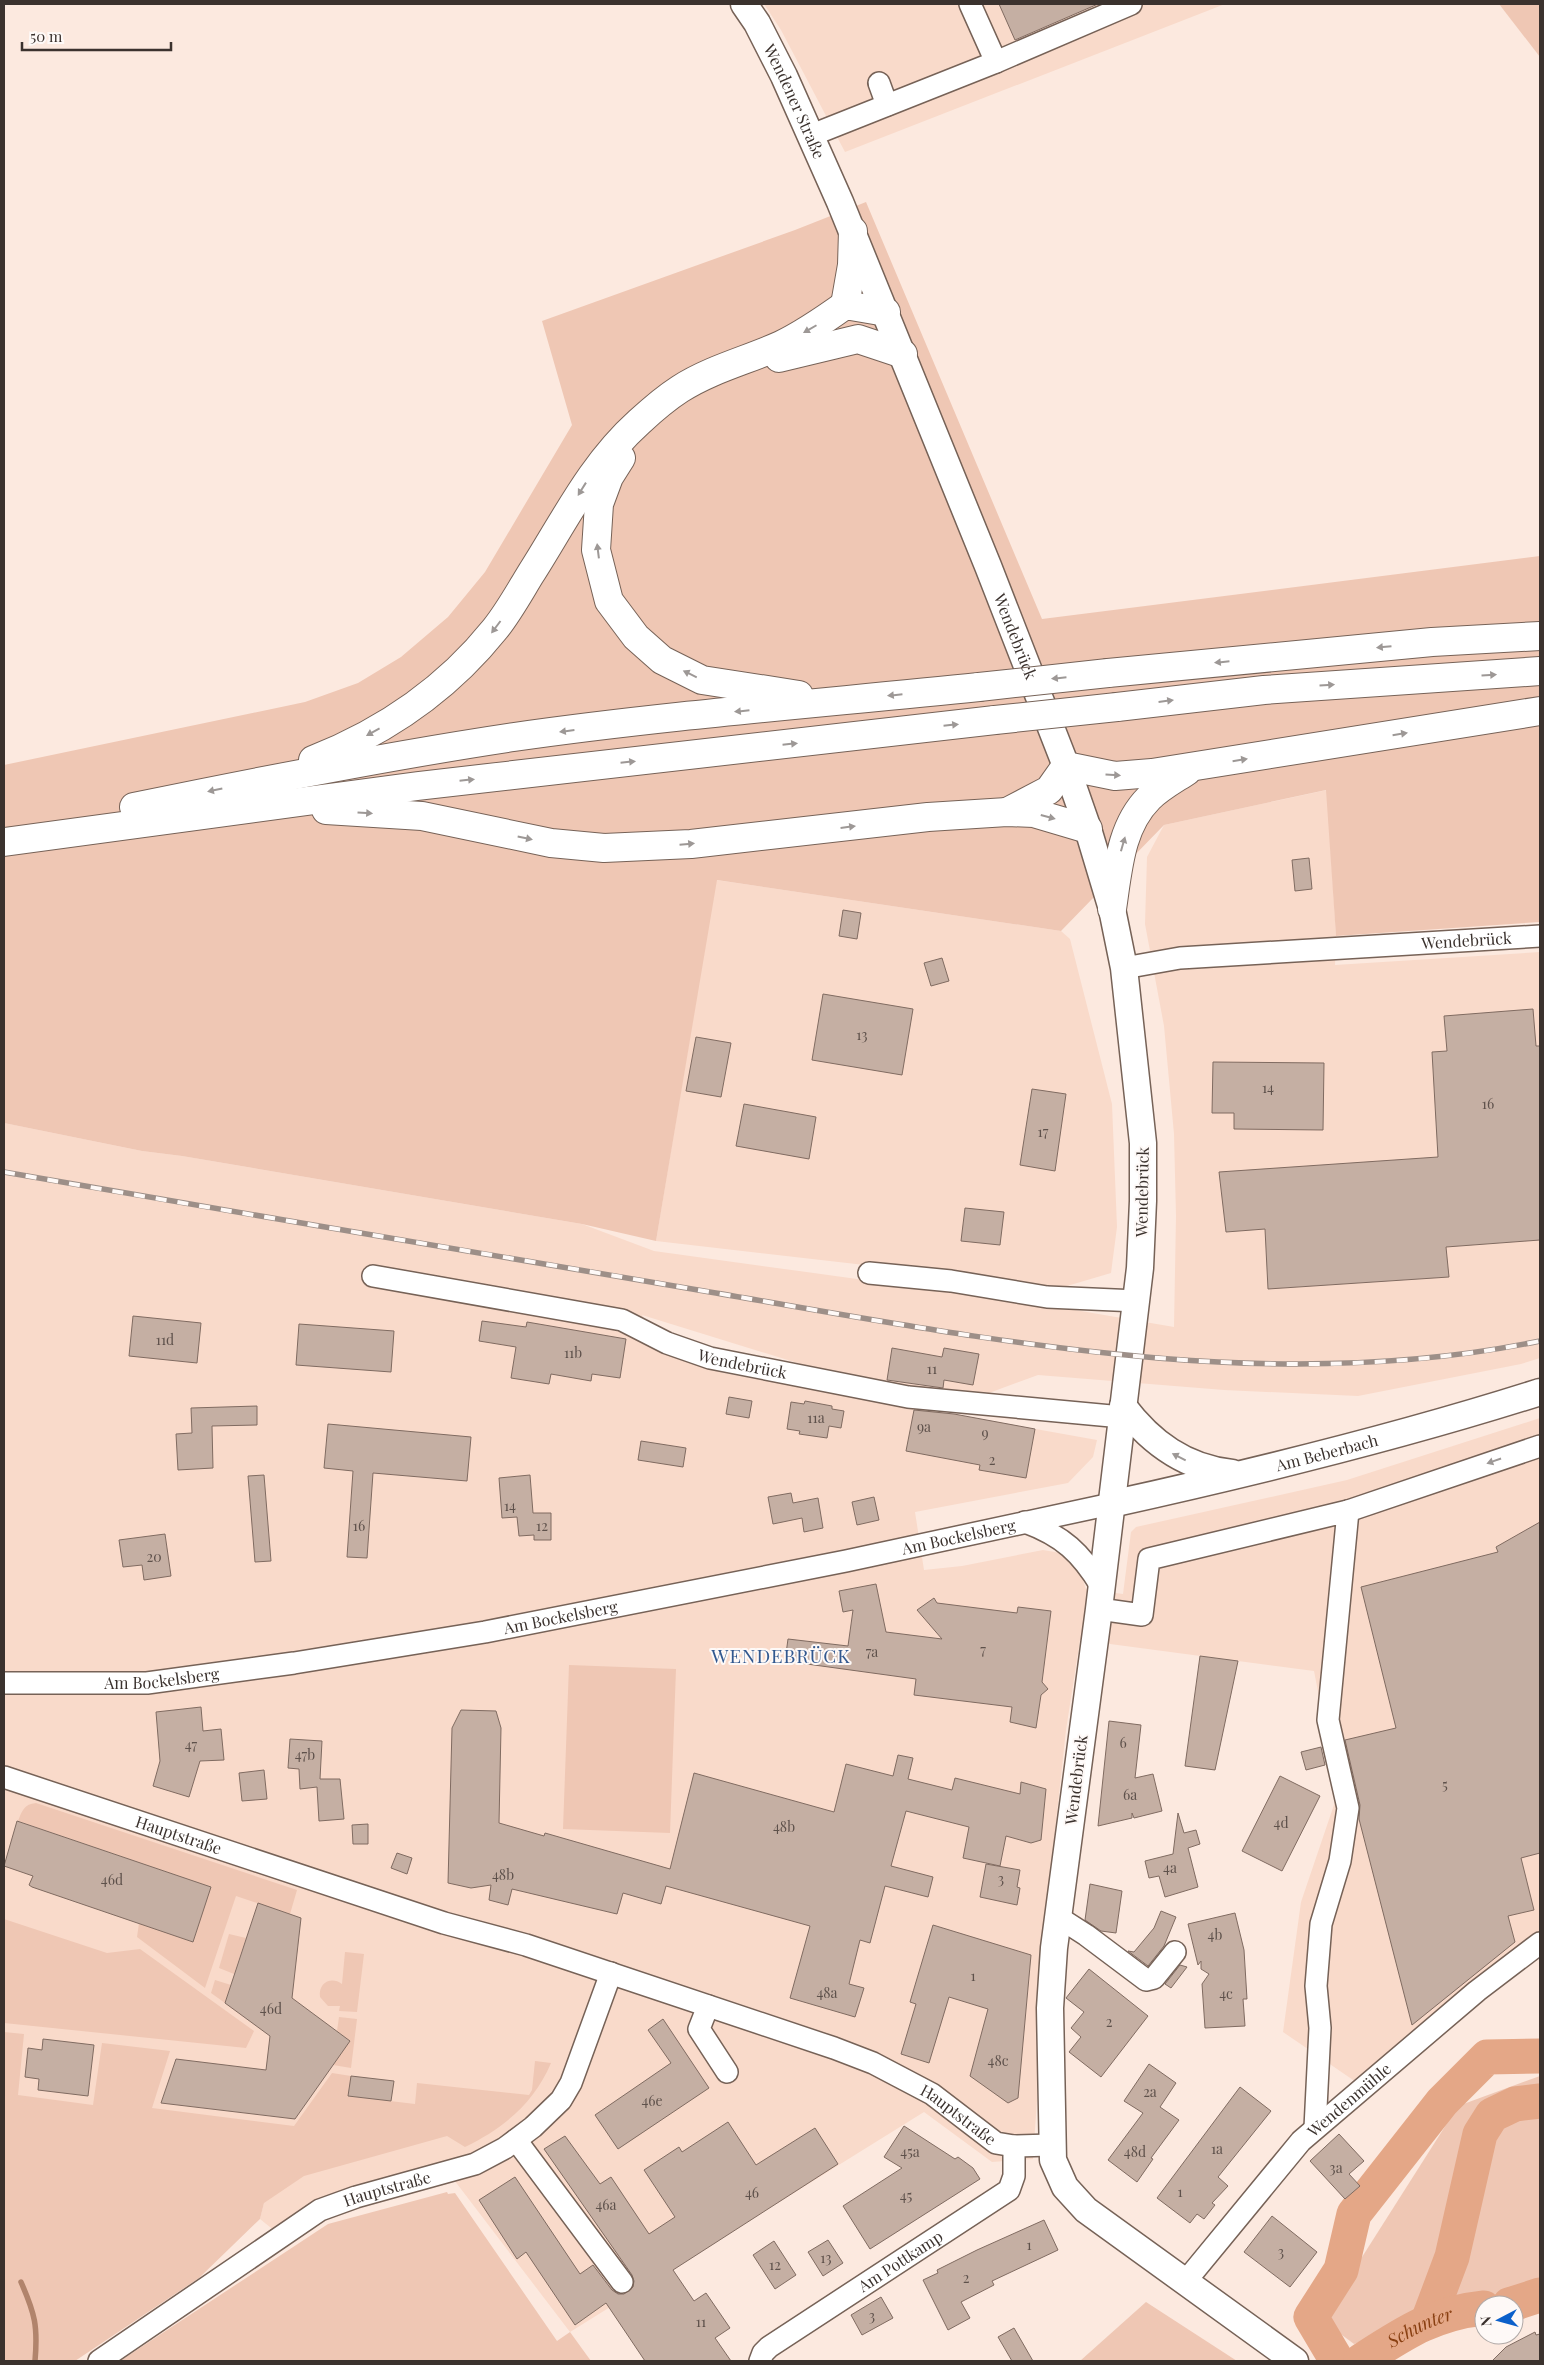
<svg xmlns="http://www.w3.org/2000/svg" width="1544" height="2365" font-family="'Playfair Display',serif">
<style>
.built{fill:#f9daca}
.green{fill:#efc7b4}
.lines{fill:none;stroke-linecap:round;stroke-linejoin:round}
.stream{stroke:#b1846c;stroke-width:5.5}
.river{stroke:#e4a787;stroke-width:35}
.building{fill:#c5afa3;stroke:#806b61}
.minor-casing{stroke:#766257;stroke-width:24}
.major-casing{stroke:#766257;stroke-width:29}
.highway-casing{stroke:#766257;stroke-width:30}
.minor{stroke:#fff;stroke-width:21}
.major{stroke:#fff;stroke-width:26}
.highway{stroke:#fff;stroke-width:28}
.rail-casing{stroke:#9d8f88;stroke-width:5.5}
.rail{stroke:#fef9f7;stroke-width:4;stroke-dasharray:11;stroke-linecap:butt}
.highway-bridge-casing{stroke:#766257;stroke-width:30;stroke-linecap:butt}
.highway-bridge{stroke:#fff;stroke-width:28}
.oneway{fill:#9d9896}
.labels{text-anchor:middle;stroke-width:4;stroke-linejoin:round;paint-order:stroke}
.number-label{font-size:14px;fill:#5e514b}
.street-label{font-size:16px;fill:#3b322e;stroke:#fef9f7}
.water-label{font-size:18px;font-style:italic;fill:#893f11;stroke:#fef9f7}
.quarter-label{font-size:19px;letter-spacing:1px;fill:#32588f;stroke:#fef9f7}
</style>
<rect width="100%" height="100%" fill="#fce9df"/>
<g class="built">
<path d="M764 4H1225L845 152 781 30Z"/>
<path d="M1327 790 1336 936 1335 965 1540 952V1358L1521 1364 1358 1396 1224 1390 1038 1375 989 1393 930 1399 859 1382 642 1315 663 1354 724 1373 1097 1440 1093 1457 1068 1483 915 1512 924 1570 962 1566 1043 1550 1061 1553 1079 1568 1086 1589 1123 1594 1131 1532 1136 1527 1347 1480 1540 1418V1935L1356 2082 1283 2032 1301 1902 1338 1793 1314 1671 1080 1640 1066 1730 1037 1998V2100L1033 2159 992 2162 924 2112 570 2332 448 2172 281 2236 260 2219 273 2166 4 2148V1123L142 1151 182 1156 582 1224 654 1251 1046 1305 1174 1327 1176 1216 1174 1134 1164 1026 1145 924 1147 857 1164 825Z"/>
<path d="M716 880 1061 931 1070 939 1112 1104 1117 1227 1111 1273 1050 1291 917 1271 656 1241Z"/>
</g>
<g class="green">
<path d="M1499 4H1540V57Z"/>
<path d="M866 202 1042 619 1540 556V922L1336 936 1326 790 1164 825 1061 931 717 880 656 1241 582 1224 182 1156 142 1151 4 1123V765L305 702 358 683 401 657 448 617 485 572 572 425 542 321 795 230Z"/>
<path d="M569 1665 676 1669 670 1833 563 1829Z"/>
<path d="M36 1803 297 1890 290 1914 236 1896 205 1988 137 1937 139 1923 193 1942 211 1887 18 1821C22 1811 24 1804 36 1803Z"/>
<path d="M4 1919 107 1953 140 1949 254 2031 246 2048 4 2023Z"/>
<path d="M229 1934 246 1938 234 1974 219 1968Z"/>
<path d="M345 1952 364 1954 357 2012 339 2011 340 2006H328L320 1997C318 1982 332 1976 342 1984Z"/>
<path d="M215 1980 231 1985 225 2003 211 1993Z"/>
<path d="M339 2017 357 2019 351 2068 333 2065 350 2041 337 2031Z"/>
<path d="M4 2032 24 2034 18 2095 93 2105 102 2043 170 2051 152 2108 294 2126 332 2073 351 2076 348 2096 415 2104 417 2083 529 2095 532 2090 535 2061 551 2063C534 2103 504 2128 465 2147L447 2136 304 2176 264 2203 260 2219 199 2278 75 2361H4Z"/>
<path d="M1540 2076V2278L1354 2344 1322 2320 1458 2106Z"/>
<path d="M447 2192 448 2194 455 2193 557 2341 570 2332 591 2361H120L328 2224Z"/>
<path d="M1146 2302 1237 2361H1080Z"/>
</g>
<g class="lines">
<path class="stream" d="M21 2282C35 2314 38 2326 35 2361"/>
<g class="river">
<path d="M1509 2305 1540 2295"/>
<path d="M1428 2321 1452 2257 1480 2134 1492 2115 1515 2104 1540 2101"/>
<path d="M1337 2361 1311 2317 1341 2270 1354 2214 1442 2102 1487 2057 1540 2056"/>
<path id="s1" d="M1361 2361C1403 2334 1433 2313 1484 2308"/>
</g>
</g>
<g class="building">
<path d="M999 4H1098L1015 40Z"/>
<path d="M1309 858 1312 889 1295 891 1292 860Z"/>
<path d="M843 910 861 913 857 939 839 936Z"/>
<path d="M942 958 949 981 931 986 924 963Z"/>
<path d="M823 994 913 1009 902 1075 812 1060Z"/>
<path d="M1533 1009 1536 1046H1540V1240L1446 1247 1449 1277 1268 1289 1265 1229 1226 1232 1219 1172 1438 1157 1432 1052 1447 1051 1444 1016Z"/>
<path d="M696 1037 731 1043 721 1097 686 1091Z"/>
<path d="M1213 1062 1324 1063 1323 1130 1234 1129V1113H1212Z"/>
<path d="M1032 1089 1066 1094 1055 1171 1020 1165Z"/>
<path d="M744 1104 816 1117 809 1159 736 1146Z"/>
<path d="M965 1208 1004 1212 1000 1245 961 1241Z"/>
<path d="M133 1316 201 1323 197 1363 129 1356Z"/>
<path d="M482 1321 526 1327 527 1322 626 1339 620 1378 592 1374 591 1381 551 1374 549 1384 511 1378 516 1347 479 1341Z"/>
<path d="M299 1324 394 1331 391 1372 296 1365Z"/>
<path d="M892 1348 942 1357 944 1348 979 1354 973 1385 944 1380 943 1388 887 1380Z"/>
<path d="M729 1397 752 1401 749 1418 726 1414Z"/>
<path d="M805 1401 832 1406V1409L844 1411 841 1428 829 1426 827 1438 799 1434 800 1431 787 1429 791 1402 804 1404Z"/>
<path d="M257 1406V1425L212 1426 213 1468 178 1470 176 1434 192 1433 191 1408Z"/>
<path d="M914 1410 954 1414 1035 1429 1026 1478 979 1470 980 1465 906 1451Z"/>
<path d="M328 1424 471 1437 467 1481 373 1473 367 1558 347 1557 353 1471 324 1468Z"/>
<path d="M641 1441 686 1448 683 1467 638 1460Z"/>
<path d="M264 1475 271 1561 255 1562 248 1476Z"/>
<path d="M530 1475 533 1513H551V1540H534V1535L519 1536 517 1517 502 1518 499 1478Z"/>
<path d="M791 1493 793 1503 818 1498 823 1528 804 1532 802 1518 773 1524 768 1497Z"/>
<path d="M874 1497 879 1520 857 1525 852 1502Z"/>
<path d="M1540 1522V1853L1521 1858 1534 1910 1508 1916 1515 1942 1412 2025 1359 1819 1360 1805 1345 1740 1396 1728 1361 1587 1498 1552 1496 1547Z"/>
<path d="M165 1534 171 1576 144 1580 142 1565 123 1567 119 1540Z"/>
<path d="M876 1584 886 1632 942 1639 917 1610 934 1598 937 1603 1017 1613 1018 1607 1051 1611 1042 1682 1048 1689 1041 1695 1036 1728 1010 1722 1012 1707 914 1695 916 1679 785 1661 788 1639 848 1646 853 1610 843 1612 839 1591Z"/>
<path d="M1200 1656 1238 1661 1215 1770 1185 1766Z"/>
<path d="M201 1707 203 1731 221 1729 224 1760 200 1761 189 1797 153 1786 160 1761 156 1712Z"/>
<path d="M461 1710 496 1711 501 1728 499 1823 544 1836 545 1833 670 1869 694 1773 834 1812 846 1764 893 1776 898 1755 913 1758 908 1779 952 1790 955 1778 1020 1794 1021 1782 1046 1789 1041 1840 1031 1843 1006 1836 1000 1866 963 1858 969 1827 906 1811 891 1866 933 1877 928 1897 885 1886 870 1943 860 1940 849 1984 864 1988 855 2017 790 1998 810 1926 666 1886 661 1904 623 1893 617 1914 512 1889 508 1905 489 1900 491 1885 471 1888 448 1883 452 1728Z"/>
<path d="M1109 1721 1141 1725 1135 1778 1153 1774 1162 1811 1134 1818 1132 1813V1818L1098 1826Z"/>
<path d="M290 1739 322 1741 320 1779H340L344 1819 319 1821 317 1787 300 1789 299 1769 288 1768Z"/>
<path d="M1321 1747 1325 1765 1306 1770 1301 1752Z"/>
<path d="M264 1770 267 1799 242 1801 239 1773Z"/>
<path d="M1280 1776 1320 1796 1282 1871 1242 1851Z"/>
<path d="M1178 1813 1184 1833 1196 1830 1200 1844 1188 1848 1198 1887 1165 1897 1159 1876 1149 1878 1145 1861 1173 1854Z"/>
<path d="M17 1821 211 1887 193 1942 32 1887 29 1885 33 1876 4 1866Z"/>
<path d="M368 1824V1844H353L352 1825Z"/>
<path d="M397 1853 412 1858 407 1874 391 1868Z"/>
<path d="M986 1864 1020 1870 1017 1887 1020 1888 1017 1905 980 1897Z"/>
<path d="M1090 1884 1122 1891 1116 1933 1101 1931 1085 1920Z"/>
<path d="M258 1903 301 1918 292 1998 350 2041 295 2119 161 2103 176 2059 266 2070 270 2036 225 2003Z"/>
<path d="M1161 1911 1176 1917 1164 1946 1148 1966 1128 1951 1134 1952 1154 1928Z"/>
<path d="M1235 1913 1244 1950 1247 1999H1243L1245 2026 1205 2028 1202 1984 1209 1974 1201 1969V1961L1198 1965 1188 1924Z"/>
<path d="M933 1925 1031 1955 1018 2098 1008 2103 970 2076 988 2009 949 1997 929 2063 901 2054 916 2004 910 2002Z"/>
<path d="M1180 1965 1187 1967 1171 1988 1165 1984Z"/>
<path d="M1089 1969 1148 2016 1101 2077 1069 2052 1081 2037 1071 2028 1084 2012 1066 1998Z"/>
<path d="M663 2019 709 2088 618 2149 595 2115 671 2063 648 2030Z"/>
<path d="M43 2039 94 2045 88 2096 38 2090 39 2079 25 2077 28 2048 42 2050Z"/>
<path d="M1149 2064 1176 2083 1160 2107 1179 2120 1151 2158 1153 2159 1137 2182 1108 2160 1143 2113 1124 2101Z"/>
<path d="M351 2076 394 2081 391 2101 348 2096Z"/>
<path d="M1240 2087 1271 2111 1218 2177 1228 2186 1212 2203 1215 2205 1204 2219 1197 2214 1190 2223 1157 2198Z"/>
<path d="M728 2122 756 2165 815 2128 838 2164 673 2270 694 2301 706 2293 730 2328 715 2338 731 2361H645L606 2303 575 2325 526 2252 517 2259 479 2200 515 2177 580 2274 593 2265 612 2290 618 2294H624L633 2287 634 2281 632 2275 544 2149 565 2136 600 2184 611 2177 649 2234 675 2217 644 2170 679 2147 682 2152Z"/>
<path d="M904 2126 955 2159 958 2157 973 2168 980 2179 870 2249 843 2206 902 2168 884 2157Z"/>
<path d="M1339 2134 1364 2161 1349 2174 1360 2186 1345 2199 1310 2161Z"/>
<path d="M1272 2216 1317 2252 1290 2287 1244 2252Z"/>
<path d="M1044 2220 1058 2250 992 2281 994 2285 961 2302 970 2318 948 2330 923 2280 938 2273 937 2270 977 2250Z"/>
<path d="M828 2240 843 2263 823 2276 808 2252Z"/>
<path d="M774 2241 796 2275 775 2289 753 2255Z"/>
<path d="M881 2297 893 2318 862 2335 851 2315Z"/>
<path d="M1014 2328 1033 2361H1012L998 2337Z"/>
<path d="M1535 2332 1536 2335 1540 2334V2361H1492L1506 2347Z"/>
</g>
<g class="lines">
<g class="minor-casing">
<g id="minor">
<path d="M970 4 996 62"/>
<path d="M879 83 887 105"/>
<path d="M812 135 996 62 1131 4"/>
<path id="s2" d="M1124 968 1180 958 1540 936"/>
<path d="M869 1273 951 1281 1047 1297 1137 1301"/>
<path id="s3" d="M373 1276 622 1320 667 1343 710 1358 908 1397 1122 1417"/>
<path d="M1348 1511 1540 1446"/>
<path d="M1025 1522C1063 1536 1081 1553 1101 1586"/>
<path d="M1099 1609 1142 1615 1149 1559 1348 1511 1328 1720 1348 1808 1340 1861 1321 1924 1316 1986 1320 2028 1315 2128"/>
<path id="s4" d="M4 1683H147L294 1663 485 1632 846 1561 1111 1504"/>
<path id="s5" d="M4 1777 444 1923 526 1945 834 2048 873 2063 932 2094 996 2143 1014 2146 1051 2145"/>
<path d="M1058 1917 1086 1935 1146 1980 1154 1978 1175 1952"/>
<path d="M708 2006 699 2029 727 2072"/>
<path d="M516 2140 622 2282"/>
<path id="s6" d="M1185 2282 1301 2141 1477 1991 1540 1943"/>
<path id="s7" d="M99 2361 320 2210 356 2197 475 2164 505 2148 533 2127 561 2100 571 2083 611 1973"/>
<path id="s8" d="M760 2361 763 2353 769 2347 1009 2190 1014 2176V2146"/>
</g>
</g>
<g class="major-casing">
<g id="major">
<path id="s9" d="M744 4 757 23 784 76 840 202 988 566 1066 766 1088 829 1112 909 1124 968 1143 1143V1201L1140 1268 1099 1609 1054 1948 1050 2008 1053 2160 1065 2187 1086 2210 1295 2361"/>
<path d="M1123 1406C1151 1443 1185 1468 1232 1473"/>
<path id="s10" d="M1111 1504C1256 1472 1399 1437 1540 1392"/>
</g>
</g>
<g class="highway-casing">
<g id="highway">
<path d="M845 305 852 265 853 231"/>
<path d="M779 358 858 339 903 354"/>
<path d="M621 458 609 477 599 504 596 550 609 601 636 637 662 660 702 680 799 695"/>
<path d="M1108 673 1432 642 1540 636"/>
<path d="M1117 707 1264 690 1540 671"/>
<path d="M313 760C384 732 447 689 495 629 508 613 519 593 530 575 564 522 591 465 639 422 652 410 666 398 680 389 711 369 748 360 781 345 804 334 824 320 845 305L886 312"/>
<path d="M134 807C260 781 387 756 514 737 668 715 824 703 979 687"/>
<path d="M326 810 422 816 551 843 604 848 691 844 928 817 1007 812 1034 813 1088 829"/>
<path d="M1007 812 1049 790 1066 766 1115 776 1152 773 1540 711"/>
<path d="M4 842 418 786 995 720"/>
<path d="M1112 909C1118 870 1120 827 1149 798 1160 787 1175 779 1187 771"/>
</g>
</g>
<use href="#minor" class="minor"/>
<use href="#major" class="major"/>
<use href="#highway" class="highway"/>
<g class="rail-casing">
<path id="rail" d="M4 1172C237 1213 471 1251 704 1291 978 1337 1263 1398 1540 1341"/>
</g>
<use href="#rail" class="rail"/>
<g class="highway-bridge-casing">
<g id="highway-bridge">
<path d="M979 687 1108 673"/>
<path d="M995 720 1117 707"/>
</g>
</g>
<use href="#highway-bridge" class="highway-bridge"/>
</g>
<defs><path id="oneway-solid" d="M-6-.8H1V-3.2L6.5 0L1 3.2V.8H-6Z" transform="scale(1.25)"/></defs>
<g class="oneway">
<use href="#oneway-solid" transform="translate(810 329) rotate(150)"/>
<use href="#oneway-solid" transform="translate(582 489) rotate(122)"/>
<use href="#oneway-solid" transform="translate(598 551) rotate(-97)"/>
<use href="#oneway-solid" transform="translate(496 627) rotate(127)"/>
<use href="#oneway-solid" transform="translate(1384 647) rotate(175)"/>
<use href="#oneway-solid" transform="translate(1222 662) rotate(174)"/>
<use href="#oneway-solid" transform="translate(690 674) rotate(-154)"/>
<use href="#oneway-solid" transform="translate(1489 675) rotate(-4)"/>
<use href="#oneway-solid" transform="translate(1059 678) rotate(174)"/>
<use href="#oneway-solid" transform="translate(1327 685) rotate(-4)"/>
<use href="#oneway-solid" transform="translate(895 695) rotate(174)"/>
<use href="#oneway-solid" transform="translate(1166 701) rotate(-7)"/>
<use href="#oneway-solid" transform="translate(742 711) rotate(174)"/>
<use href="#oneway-solid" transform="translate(951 725) rotate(-6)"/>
<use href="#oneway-solid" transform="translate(567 731) rotate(173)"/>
<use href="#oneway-solid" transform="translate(373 732) rotate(151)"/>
<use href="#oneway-solid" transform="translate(1400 734) rotate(-9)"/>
<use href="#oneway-solid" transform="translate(790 744) rotate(-6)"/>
<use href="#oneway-solid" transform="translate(1240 760) rotate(-9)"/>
<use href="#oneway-solid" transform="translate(628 762) rotate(-6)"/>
<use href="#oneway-solid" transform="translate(1113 775) rotate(3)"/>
<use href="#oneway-solid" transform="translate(467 780) rotate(-6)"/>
<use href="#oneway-solid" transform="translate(215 790) rotate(168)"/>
<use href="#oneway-solid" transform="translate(365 813) rotate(4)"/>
<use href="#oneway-solid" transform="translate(1048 817) rotate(15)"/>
<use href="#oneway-solid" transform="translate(848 827) rotate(-7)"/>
<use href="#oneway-solid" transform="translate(525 838) rotate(12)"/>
<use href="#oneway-solid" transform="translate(687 844) rotate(-5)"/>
<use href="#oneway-solid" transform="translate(1123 844) rotate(-74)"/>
<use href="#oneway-solid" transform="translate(1179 1457) rotate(-153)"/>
<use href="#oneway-solid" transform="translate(1494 1461) rotate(161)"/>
</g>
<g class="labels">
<g class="number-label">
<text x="862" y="1040">13</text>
<text x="1268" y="1093">14</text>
<text x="1488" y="1109">16</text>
<text x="1043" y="1137">17</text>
<text x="165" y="1345">11d</text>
<text x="573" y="1358">11b</text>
<text x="932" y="1374">11</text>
<text x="816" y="1423">11a</text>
<text x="924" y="1432">9a</text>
<text x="985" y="1438">9</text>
<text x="992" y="1465">2</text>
<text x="510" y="1511">14</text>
<text x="359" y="1531">16</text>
<text x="542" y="1531">12</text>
<text x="154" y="1562">20</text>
<text x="983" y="1655">7</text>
<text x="872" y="1657">7a</text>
<text x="1123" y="1748">6</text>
<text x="191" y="1750">47</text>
<text x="305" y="1760">47b</text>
<text x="1445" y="1790">5</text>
<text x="1130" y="1800">6a</text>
<text x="1281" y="1828">4d</text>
<text x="784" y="1832">48b</text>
<text x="1170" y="1873">4a</text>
<text x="503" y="1880">48b</text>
<text x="1001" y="1884">3</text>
<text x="112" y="1885">46d</text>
<text x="1215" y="1940">4b</text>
<text x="973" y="1981">1</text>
<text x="827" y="1998">48a</text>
<text x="1226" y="1999">4c</text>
<text x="271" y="2014">46d</text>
<text x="1109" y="2027">2</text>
<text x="998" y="2066">48c</text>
<text x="1150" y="2097">2a</text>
<text x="652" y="2106">46e</text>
<text x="1217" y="2154">1a</text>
<text x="910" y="2157">45a</text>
<text x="1135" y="2157">48d</text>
<text x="1336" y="2173">3a</text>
<text x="1180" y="2197">1</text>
<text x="752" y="2198">46</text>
<text x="906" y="2201">45</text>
<text x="606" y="2210">46a</text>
<text x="1029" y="2250">1</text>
<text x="1281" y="2257">3</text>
<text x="826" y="2263">13</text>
<text x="775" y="2270">12</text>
<text x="966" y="2283">2</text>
<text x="872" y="2321">3</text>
<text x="701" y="2327">11</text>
</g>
<g class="street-label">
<text dy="6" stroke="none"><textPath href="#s9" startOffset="110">Wendener Straße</textPath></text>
<text dy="6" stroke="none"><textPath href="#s9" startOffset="689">Wendebrück</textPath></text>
<text dy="6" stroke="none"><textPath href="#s2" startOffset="344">Wendebrück</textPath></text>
<text transform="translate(1142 1192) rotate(-89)" y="6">Wendebrück</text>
<text dy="6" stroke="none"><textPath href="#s3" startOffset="382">Wendebrück</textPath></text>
<text dy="6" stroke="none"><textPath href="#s10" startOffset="222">Am Beberbach</textPath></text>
<text dy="6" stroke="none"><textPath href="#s4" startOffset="968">Am Bockelsberg</textPath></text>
<text dy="6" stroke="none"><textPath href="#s4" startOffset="562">Am Bockelsberg</textPath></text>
<text dy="6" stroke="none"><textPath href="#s4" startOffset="158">Am Bockelsberg</textPath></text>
<text transform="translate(1076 1780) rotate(-83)" y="6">Wendebrück</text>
<text dy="6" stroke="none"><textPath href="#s5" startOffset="184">Hauptstraße</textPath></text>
<text dy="6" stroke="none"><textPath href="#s6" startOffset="246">Wendenmühle</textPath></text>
<text dy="6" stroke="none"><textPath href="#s5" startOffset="1015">Hauptstraße</textPath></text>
<text dy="6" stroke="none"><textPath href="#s7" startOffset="338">Hauptstraße</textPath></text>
<text dy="6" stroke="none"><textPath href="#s8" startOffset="174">Am Pottkamp</textPath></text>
</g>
<g class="water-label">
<text dy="6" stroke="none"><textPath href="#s1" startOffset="68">Schunter</textPath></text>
</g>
<g class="quarter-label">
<text x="781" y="1663">WENDEBRÜCK</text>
</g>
</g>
<rect width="1544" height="2365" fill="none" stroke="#3b322e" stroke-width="10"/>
<g transform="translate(1499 2320) rotate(264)"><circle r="24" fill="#fef9f7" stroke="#b0a9a7"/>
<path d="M0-4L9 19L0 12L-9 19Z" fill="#0c60ca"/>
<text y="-8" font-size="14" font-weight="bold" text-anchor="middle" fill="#3b322e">N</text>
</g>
<path d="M22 42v8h149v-8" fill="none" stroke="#3b322e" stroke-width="2.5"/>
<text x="30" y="42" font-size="15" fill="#3b322e" stroke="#fef9f7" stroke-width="4" paint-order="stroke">50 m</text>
</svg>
